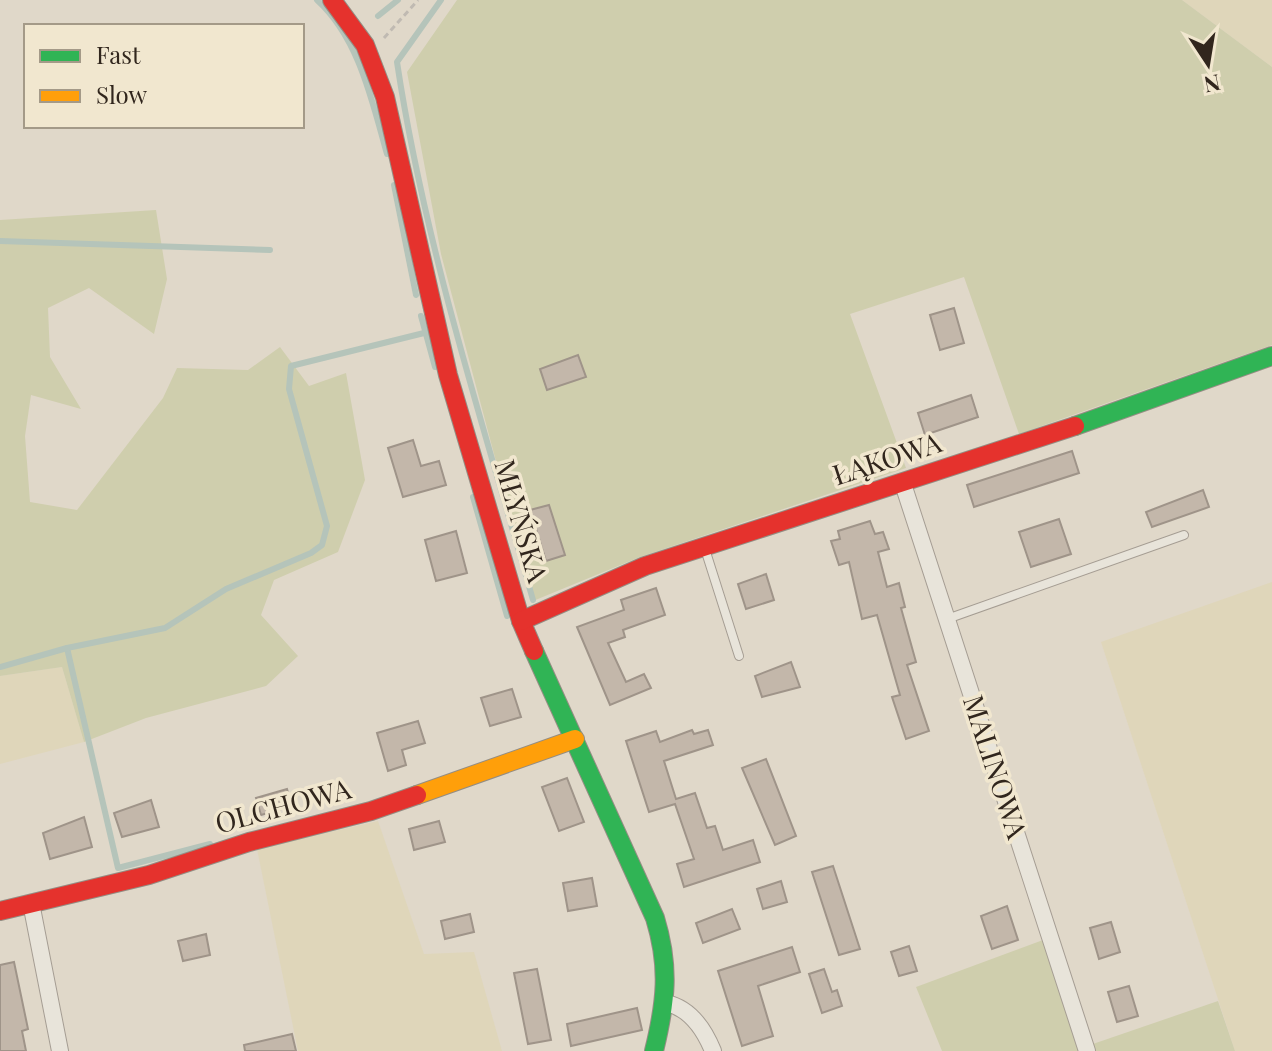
<svg xmlns="http://www.w3.org/2000/svg" width="1272" height="1051" font-family="'Playfair Display',serif">
<style>
.farmland{fill:#dfd6ba}
.green{fill:#cfcead}
.lines{fill:none;stroke-linecap:round;stroke-linejoin:round}
.stream{stroke:#b5c4ba;stroke-width:6}
.building{fill:#c3b7aa;stroke:#9f9489;stroke-width:2}
.lane-casing{stroke:#a59d93;stroke-width:10}
.street-casing{stroke:#a59d93;stroke-width:18}
.fast-casing{stroke:#948d83;stroke-width:20}
.slow-casing{stroke:#948d83;stroke-width:20}
.jam-casing{stroke:#948d83;stroke-width:20}
.path{stroke:#c0bab2;stroke-width:3;stroke-dasharray:6 4;stroke-linecap:butt}
.lane{stroke:#e8e4da;stroke-width:8}
.street{stroke:#e8e4da;stroke-width:16}
.fast{stroke:#30b455;stroke-width:18}
.slow{stroke:#ff9f0a;stroke-width:18}
.jam{stroke:#e5322d;stroke-width:18}
.labels{text-anchor:middle;stroke-width:7;stroke-linejoin:round;paint-order:stroke}
.street-label{font-size:28px;fill:#31261d;stroke:#f1e7cf}
</style>
<rect width="100%" height="100%" fill="#e0d8c9"/>
<g class="farmland">
<path d="M1182 0H1272V67Z"/>
<path d="M1272 582V1051H1235L1101 642Z"/>
<path d="M62 667 84 742 0 764V676Z"/>
<path d="M378 821 424 954 474 952 502 1051H298L257 849Z"/>
</g>
<g class="green">
<path d="M457 0H1182L1272 67V345L1019 434 964 277 850 314 906 468 640 557 533 601 441 254 407 72Z"/>
<path d="M156 210 167 279 154 334 89 288 48 308 50 357 81 409 31 395 25 436 30 502 77 510 163 398 177 368 248 370 280 347 309 386 346 373 365 480 338 552 274 580 261 615 298 656 266 686 146 718 84 742 62 667 0 676V220Z"/>
<path d="M1043 940 1081 1051H942L916 987Z"/>
<path d="M1218 1001 1235 1051H1092L1090 1045Z"/>
</g>
<g class="lines">
<g class="stream">
<path d="M317 0C359 38 372 101 387 154"/>
<path d="M441 0 397 62C424 242 483 425 533 600"/>
<path d="M378 16 398 0"/>
<path d="M394 185 416 295"/>
<path d="M0 241 270 250"/>
<path d="M421 316 435 367"/>
<path d="M473 497 507 616"/>
<path d="M67 648 118 868 210 844"/>
<path d="M0 667 67 648 165 628 226 589 311 553 322 545 327 526 289 389 291 366 424 333"/>
</g>
</g>
<g class="building">
<path d="M954 308 964 343 940 350 930 315Z"/>
<path d="M578 355 586 377 547 390 540 369Z"/>
<path d="M971 395 978 417 925 435 918 413Z"/>
<path d="M413 440 421 466 439 461 446 485 403 497 388 448Z"/>
<path d="M1072 451 1079 473 974 507 967 485Z"/>
<path d="M1203 490 1209 507 1152 527 1146 512Z"/>
<path d="M549 505 565 555 546 561 530 510Z"/>
<path d="M1059 519 1071 554 1031 567 1019 532Z"/>
<path d="M870 521 875 534 883 532 889 549 878 552 887 587 899 583 905 607 901 608 916 662 907 665 929 731 906 739 892 697 900 695 877 615 862 619 849 562 839 565 831 541 840 539 838 531Z"/>
<path d="M456 531 467 573 436 581 425 540Z"/>
<path d="M766 574 774 600 746 609 738 584Z"/>
<path d="M656 588 665 615 623 630 625 637 608 643 626 682 644 674 651 688 610 705 577 627 624 610 621 600Z"/>
<path d="M791 662 800 687 762 697 755 676Z"/>
<path d="M512 689 521 717 490 726 481 698Z"/>
<path d="M418 721 425 743 402 750 406 765 388 771 377 733Z"/>
<path d="M692 730 694 734 708 730 713 745 664 761 676 799 695 793 707 828 715 826 723 850 753 840 760 862 684 887 677 864 694 859 675 804 649 812 626 741 656 731 660 742Z"/>
<path d="M766 759 796 836 775 845 742 768Z"/>
<path d="M567 778 584 822 559 831 542 787Z"/>
<path d="M287 789 292 806 261 815 256 798Z"/>
<path d="M151 800 159 827 122 837 114 813Z"/>
<path d="M84 817 92 847 50 859 43 833Z"/>
<path d="M439 821 445 842 414 850 409 829Z"/>
<path d="M833 866 860 949 839 955 812 872Z"/>
<path d="M592 878 597 906 568 911 563 883Z"/>
<path d="M781 881 787 902 763 909 757 889Z"/>
<path d="M1007 906 1018 940 992 949 981 916Z"/>
<path d="M732 909 740 929 703 943 696 923Z"/>
<path d="M470 914 474 932 445 939 441 921Z"/>
<path d="M1111 922 1120 952 1099 959 1090 928Z"/>
<path d="M206 934 210 955 183 961 178 941Z"/>
<path d="M909 946 917 971 899 976 891 952Z"/>
<path d="M792 947 800 972 758 986 773 1036 742 1046 718 971Z"/>
<path d="M14 962 28 1029 22 1031 26 1051H0V965Z"/>
<path d="M537 969 551 1040 528 1044 514 973Z"/>
<path d="M824 969 832 992 837 990 842 1006 822 1013 809 974Z"/>
<path d="M1129 986 1138 1016 1117 1022 1108 992Z"/>
<path d="M637 1008 642 1030 571 1046 567 1024Z"/>
<path d="M292 1034 296 1051H245L244 1045Z"/>
</g>
<g class="lines">
<g class="lane-casing">
<g id="lane">
<path d="M705 549 739 656"/>
<path d="M947 619 1184 535"/>
</g>
</g>
<g class="street-casing">
<g id="street">
<path d="M903 484 1087 1051"/>
<path d="M31 903 60 1051"/>
<path d="M666 1003C690 1008 704 1029 713 1051"/>
</g>
</g>
<g class="fast-casing">
<g id="fast">
<path d="M1075 426 1272 356"/>
<path d="M534 651 655 918C670 967 666 1002 654 1051"/>
</g>
</g>
<g class="slow-casing">
<path id="slow" d="M417 795 575 739"/>
</g>
<g class="jam-casing">
<g id="jam">
<path d="M332 0 365 45 385 97 448 375 521 621 534 651"/>
<path d="M521 621 645 566 1075 426"/>
<path d="M0 911 149 875 249 842 371 811 417 795"/>
</g>
</g>
<path class="path" d="M384 38 418 0"/>
<use href="#lane" class="lane"/>
<use href="#street" class="street"/>
<use href="#fast" class="fast"/>
<use href="#slow" class="slow"/>
<use href="#jam" class="jam"/>
</g>
<g class="labels">
<g class="street-label">
<text transform="translate(887 459) rotate(-18)" y="10">ŁĄKOWA</text>
<text transform="translate(521 521) rotate(74)" y="10">MŁYŃSKA</text>
<text transform="translate(995 767) rotate(72)" y="10">MALINOWA</text>
<text transform="translate(283 806) rotate(-15)" y="10">OLCHOWA</text>
</g>
</g>
<rect x="24" y="24" width="280" height="104" fill="#f1e7cf" stroke="#a49a88" stroke-width="2"/>
<rect x="40" y="50" width="40" height="12" fill="#30b455" stroke="#a49a88" stroke-width="2"/>
<text x="96" y="64" font-size="24" fill="#31261d">Fast</text>
<rect x="40" y="90" width="40" height="12" fill="#ff9f0a" stroke="#a49a88" stroke-width="2"/>
<text x="96" y="104" font-size="24" fill="#31261d">Slow</text>
<g transform="translate(1208 64) rotate(168)" stroke="#f1e7cf" stroke-width="6" paint-order="stroke">
<path d="M0-6L14 30L0 20L-14 30Z" fill="#31261d"/>
<text y="-12" font-size="22" font-weight="bold" text-anchor="middle" fill="#31261d">N</text>
</g>
</svg>
